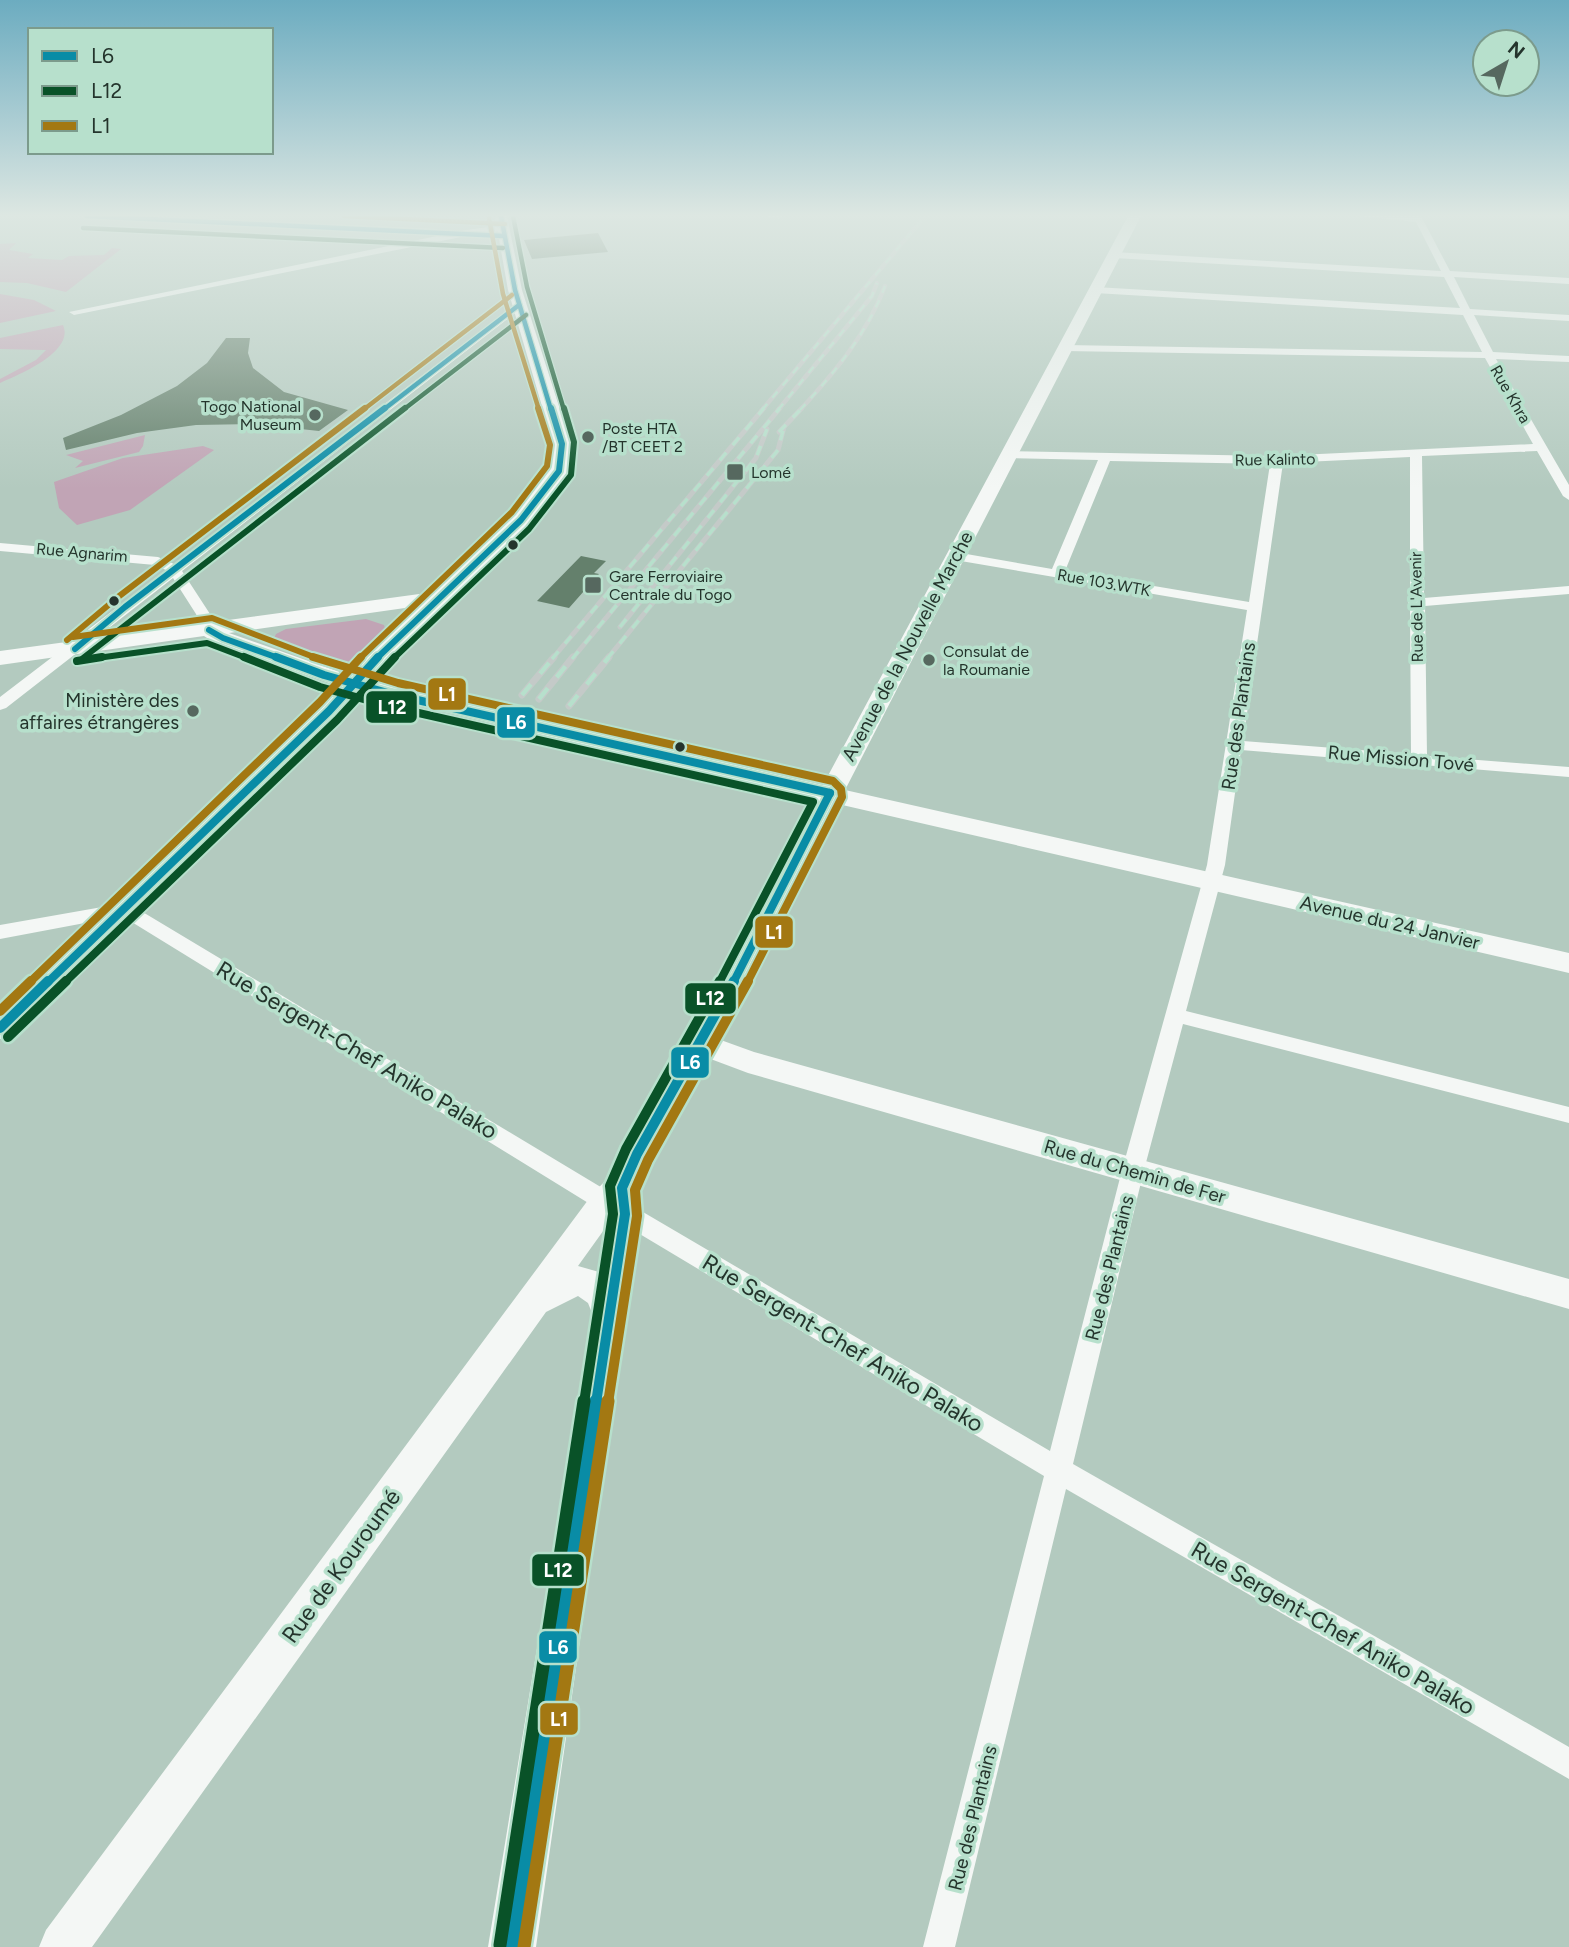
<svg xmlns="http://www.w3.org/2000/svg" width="1569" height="1947" font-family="Figtree,sans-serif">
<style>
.green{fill:#c1a4b5}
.building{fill:#64806c}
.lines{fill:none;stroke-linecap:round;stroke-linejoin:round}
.street{fill:#f4f7f5;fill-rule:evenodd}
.secondary{fill:#f4f7f5;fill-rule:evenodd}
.rail-far2-casing{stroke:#c4cac8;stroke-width:4.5}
.rail-far1-casing{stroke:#c4cac8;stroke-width:5}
.rail-casing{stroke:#c4cac8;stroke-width:7}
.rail-far2{stroke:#b7e0cc;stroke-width:2.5;stroke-dasharray:8;stroke-linecap:butt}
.rail-far1{stroke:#b7e0cc;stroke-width:3.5;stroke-dasharray:10;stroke-linecap:butt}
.rail{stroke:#b7e0cc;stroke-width:4.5;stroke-dasharray:14;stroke-linecap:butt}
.bus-1-far4-casing{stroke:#b7e0cc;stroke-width:7}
.bus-1-far3-casing{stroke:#b7e0cc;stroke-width:10}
.bus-1-far2-casing{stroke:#b7e0cc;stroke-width:12}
.bus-1-far1-casing{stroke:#b7e0cc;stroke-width:15}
.bus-1-casing{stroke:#b7e0cc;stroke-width:18}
.bus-2-far4-casing{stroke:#b7e0cc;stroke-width:7}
.bus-2-far3-casing{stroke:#b7e0cc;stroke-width:10}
.bus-2-far2-casing{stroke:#b7e0cc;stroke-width:12}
.bus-2-far1-casing{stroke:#b7e0cc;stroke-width:15}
.bus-2-casing{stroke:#b7e0cc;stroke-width:18}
.bus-3-far4-casing{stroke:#b7e0cc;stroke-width:7}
.bus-3-far3-casing{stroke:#b7e0cc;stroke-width:10}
.bus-3-far2-casing{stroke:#b7e0cc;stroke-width:12}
.bus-3-far1-casing{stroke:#b7e0cc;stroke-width:15}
.bus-3-casing{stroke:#b7e0cc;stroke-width:18}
.bus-1-far4{stroke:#098ca6;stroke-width:4.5}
.bus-1-far3{stroke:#098ca6;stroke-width:6}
.bus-1-far2{stroke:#098ca6;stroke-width:8}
.bus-1-far1{stroke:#098ca6;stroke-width:10}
.bus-1{stroke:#098ca6;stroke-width:13}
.bus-2-far4{stroke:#095228;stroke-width:4.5}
.bus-2-far3{stroke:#095228;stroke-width:6}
.bus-2-far2{stroke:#095228;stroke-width:8}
.bus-2-far1{stroke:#095228;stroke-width:10}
.bus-2{stroke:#095228;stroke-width:13}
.bus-3-far4{stroke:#a37812;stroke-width:4.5}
.bus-3-far3{stroke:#a37812;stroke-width:6}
.bus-3-far2{stroke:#a37812;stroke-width:8}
.bus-3-far1{stroke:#a37812;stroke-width:10}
.bus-3{stroke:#a37812;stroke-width:13}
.poi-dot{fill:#56685f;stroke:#b7e0cc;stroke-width:2.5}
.bus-dot{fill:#24342c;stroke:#b7e0cc;stroke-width:2.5}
.labels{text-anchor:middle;stroke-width:7;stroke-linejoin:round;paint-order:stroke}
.far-street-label{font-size:16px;fill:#24342c;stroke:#b7e0cc}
.far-poi-label{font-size:16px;fill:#24342c;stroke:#b7e0cc;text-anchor:start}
.street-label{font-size:19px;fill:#24342c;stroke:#b7e0cc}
.poi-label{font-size:19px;fill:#24342c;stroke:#b7e0cc;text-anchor:end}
.near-street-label{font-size:23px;fill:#24342c;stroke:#b7e0cc}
.line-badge{stroke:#b7e0cc;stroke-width:2.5}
.badge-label{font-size:19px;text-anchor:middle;font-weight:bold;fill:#fff}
</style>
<rect width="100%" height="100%" fill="#b3cabf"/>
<g class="green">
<path d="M16 243 9 250 33 254 28 258 62 260 69 256 104 255 112 248 121 249 66 292 27 283 0 282V244Z"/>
<path d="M0 294 34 300 56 311 0 323Z"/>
<path d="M63 325C75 352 18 375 0 383V379L36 360 46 350 0 349V338Z"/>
<path d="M145 435 143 446 139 452 75 468 83 461 66 455Z"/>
<path d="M203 446 214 450 130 510 77 525 59 508 54 482 123 458Z"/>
<path d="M366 619 384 625 386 632 359 659 346 665H336L278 646 273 641 276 634 286 629Z"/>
</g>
<g class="building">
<path d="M598 233 608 252 532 259 524 240Z"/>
<path d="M226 338H250L248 353 253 368 284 392 348 410 319 431 253 424 196 425 137 433 66 450 63 438 121 415 177 386 207 363Z"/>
<path d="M581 556 606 561 594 573 599 574 569 608 537 601Z"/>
</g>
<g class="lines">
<g class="street">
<path d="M80 216H145L436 229 441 232 436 235 84 219Z"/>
<path d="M766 216H783L779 219Z"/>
<path d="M1358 216H1421L1450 271 1569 278V284L1454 277 1470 309 1569 315V321L1474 315 1493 352 1569 356V362L1496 359 1569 485V500L1563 496 1537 451 1422 456 1424 598 1569 586V594L1425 606 1427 756 1569 767V777L1241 750 1225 865 1186 1011 1569 1107V1123L1183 1024 1144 1170 1073 1464 1569 1747V1779L1066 1489 955 1947H923L1044 1476 598 1209 122 916 0 939V925L125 903 131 905 614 1195 1050 1451 1122 1170 1207 865 1247 610 955 560 948 556 955 552 1052 569 1098 460 1004 458V452L1008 451 1277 456 1533 444 1485 358 1065 351 1060 348 1065 345 1482 352 1463 315 1095 293 1090 290 1095 287 1460 308 1444 277 1114 258 1109 255 1114 252 1441 271 1416 222ZM1410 457V600L1408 603 1410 606 1411 754 1243 741 1283 463ZM1110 461 1270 464 1249 602 1065 571Z"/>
<path d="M504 225 509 228 507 230 466 236 74 315 69 312 466 230Z"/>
<path d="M519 302 523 303V307L182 571 210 614 216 630 214 633H204L196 614 173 578 6 708 0 710V697L166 570 155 565 0 551V543L158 557 174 564Z"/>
</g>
<path class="secondary" d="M495 216H507L522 290 571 444 568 471 528 524 381 667 370 681 823 785 1128 216H1141L845 790 1569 953V973L838 804 718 1039 754 1052 1569 1279V1309L748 1073 708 1058 651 1158 638 1188 641 1214 536 1947H488L592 1313 588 1303 578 1296 546 1312 92 1947H39L46 1930 594 1192C618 1172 632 1135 648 1108 708 1008 766 904 816 799L360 692 10 1036 0 1039V1011L341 687 215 643 204 636 0 665V651L434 592 514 516 550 470 553 444 508 290ZM419 606 365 657 351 676 229 633ZM606 1227 599 1272 578 1266Z"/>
<g class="rail-far2-casing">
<g id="rail-far2">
<path d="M762 410 925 216"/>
<path d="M778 410 872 296 877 283"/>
<path d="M800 410C835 372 867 334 885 286"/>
</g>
</g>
<g class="rail-far1-casing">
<g id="rail-far1">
<path d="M779 432 802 408"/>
<path d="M620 627 756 458 767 429"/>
<path d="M552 659 764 408"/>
<path d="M572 659 780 408"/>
<path d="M607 659 778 450 784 427"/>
</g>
</g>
<g class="rail-casing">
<g id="rail">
<path d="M522 695 554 657"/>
<path d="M539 699 573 657"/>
<path d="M569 706 609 657"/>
</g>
</g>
<use href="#rail-far2" class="rail-far2"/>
<use href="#rail-far1" class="rail-far1"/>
<use href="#rail" class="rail"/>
<g class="bus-1-far4-casing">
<g id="bus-1-far4">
<path d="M86 216 504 236"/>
<path d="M501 216 515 290 551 410"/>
<path d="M383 410 519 305"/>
</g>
</g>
<g class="bus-1-far3-casing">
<g id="bus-1-far3">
<path d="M209 630 223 638 281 659"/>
<path d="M75 649 125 607 385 408"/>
<path d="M376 659 521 520 559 471 562 444 551 408"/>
</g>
</g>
<g class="bus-1-far2-casing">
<g id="bus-1-far2">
<path d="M276 657 324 675 395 695 830 793"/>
<path d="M47 983 329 711 378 657"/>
<path d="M733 983 830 793"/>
</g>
</g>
<g class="bus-1-far1-casing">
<g id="bus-1-far1">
<path d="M0 1028 48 981"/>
<path d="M596 1403 625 1214 622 1188 637 1154 734 981"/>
</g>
</g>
<g class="bus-1-casing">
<path id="bus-1" d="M512 1947 596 1401"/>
</g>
<g class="bus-2-far4-casing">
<g id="bus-2-far4">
<path d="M513 216 527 287 564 410"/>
<path d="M83 228 503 248"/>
<path d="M403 410 526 315"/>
</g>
</g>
<g class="bus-2-far3-casing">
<g id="bus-2-far3">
<path d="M83 658 405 408"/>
<path d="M90 659 207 643 249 659"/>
<path d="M393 659 529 529 571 475 574 442 564 408"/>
</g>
</g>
<g class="bus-2-far2-casing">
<g id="bus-2-far2">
<path d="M244 657 320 687 392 707 813 802 719 983"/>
<path d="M77 661 102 657"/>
<path d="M64 983 337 720 395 657"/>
</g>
</g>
<g class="bus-2-far1-casing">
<g id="bus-2-far1">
<path d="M8 1037 66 981"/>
<path d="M584 1403 613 1214 610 1186 626 1149 720 981"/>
</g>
</g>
<g class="bus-2-casing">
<path id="bus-2" d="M500 1945 584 1401"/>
</g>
<g class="bus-3-far4-casing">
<g id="bus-3-far4">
<path d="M344 216 505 224"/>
<path d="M489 218 503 294 539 410"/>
<path d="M363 410 512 295"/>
</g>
</g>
<g class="bus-3-far3-casing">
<g id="bus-3-far3">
<path d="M73 637 212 618 319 659"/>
<path d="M67 640 118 597 365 408"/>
<path d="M359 659 512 512 547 466 550 445 538 408"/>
</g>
</g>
<g class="bus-3-far2-casing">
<g id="bus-3-far2">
<path d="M313 657 398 683 833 781 841 789 842 797 747 983"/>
<path d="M29 983 320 702 361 657"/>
</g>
</g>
<g class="bus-3-far1-casing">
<g id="bus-3-far1">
<path d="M0 1011 31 981"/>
<path d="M608 1403 637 1216 635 1190 648 1160 748 981"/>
</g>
</g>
<g class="bus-3-casing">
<path id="bus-3" d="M524 1947 608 1401"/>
</g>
<use href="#bus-1-far4" class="bus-1-far4"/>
<use href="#bus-1-far3" class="bus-1-far3"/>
<use href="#bus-1-far2" class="bus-1-far2"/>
<use href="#bus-1-far1" class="bus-1-far1"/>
<use href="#bus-1" class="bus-1"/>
<use href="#bus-2-far4" class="bus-2-far4"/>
<use href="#bus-2-far3" class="bus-2-far3"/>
<use href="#bus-2-far2" class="bus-2-far2"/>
<use href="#bus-2-far1" class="bus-2-far1"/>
<use href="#bus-2" class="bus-2"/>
<use href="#bus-3-far4" class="bus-3-far4"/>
<use href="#bus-3-far3" class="bus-3-far3"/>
<use href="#bus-3-far2" class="bus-3-far2"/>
<use href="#bus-3-far1" class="bus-3-far1"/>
<use href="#bus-3" class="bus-3"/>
</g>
<linearGradient id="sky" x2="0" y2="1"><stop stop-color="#6cacc0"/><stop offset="0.44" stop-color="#dde7e2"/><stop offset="1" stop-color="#dde7e2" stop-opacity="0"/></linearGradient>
<rect width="1569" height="489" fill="url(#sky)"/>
<g class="poi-dot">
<circle cx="315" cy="415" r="7"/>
<circle cx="588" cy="437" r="7"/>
<rect x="726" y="463" width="18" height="18" rx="3.5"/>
<rect x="584" y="576" width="18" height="18" rx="3.5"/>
<circle cx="929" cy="660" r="7"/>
<circle cx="193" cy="711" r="7"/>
</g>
<g class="bus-dot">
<circle cx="513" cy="545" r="6"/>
<circle cx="114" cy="601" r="6"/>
<circle cx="680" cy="747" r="6"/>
</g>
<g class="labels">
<g class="far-street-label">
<text transform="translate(1511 394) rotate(60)" y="6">Rue Khra</text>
<text transform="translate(1275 459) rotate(-1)" y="6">Rue Kalinto</text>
<text transform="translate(82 552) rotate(5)" y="6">Rue Agnarim</text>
<text transform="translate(1104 582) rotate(10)" y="6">Rue 103.WTK</text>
<text transform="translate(1416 607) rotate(-91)" y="6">Rue de L'Avenir</text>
</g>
<g class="far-poi-label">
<text x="301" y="412" text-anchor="end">Togo National<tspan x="301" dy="18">Museum</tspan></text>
<text x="602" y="434">Poste HTA<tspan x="602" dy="18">/BT CEET 2</tspan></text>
<text x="751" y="478">Lomé</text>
<text x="609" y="582">Gare Ferroviaire<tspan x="609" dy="18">Centrale du Togo</tspan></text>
<text x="943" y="657">Consulat de<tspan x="943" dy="18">la Roumanie</tspan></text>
</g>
<g class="street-label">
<text transform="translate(907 646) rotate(-62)" y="7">Avenue de la Nouvelle Marche</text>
<text transform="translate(1238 716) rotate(-82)" y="7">Rue des Plantains</text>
<text transform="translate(1401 758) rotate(5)" y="7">Rue Mission Tové</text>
<text transform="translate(1390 922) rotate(13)" y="7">Avenue du 24 Janvier</text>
<text transform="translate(1135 1171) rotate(16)" y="7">Rue du Chemin de Fer</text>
<text transform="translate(1109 1268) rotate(-76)" y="7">Rue des Plantains</text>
<text transform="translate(972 1818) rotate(-76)" y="7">Rue des Plantains</text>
</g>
<g class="poi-label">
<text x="179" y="707">Ministère des<tspan x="179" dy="22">affaires étrangères</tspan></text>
</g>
<g class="near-street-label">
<text transform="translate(357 1050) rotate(31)" y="8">Rue Sergent-Chef Aniko Palako</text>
<text transform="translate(843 1343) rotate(31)" y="8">Rue Sergent-Chef Aniko Palako</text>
<text transform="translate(341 1566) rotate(-54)" y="8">Rue de Kouroumé</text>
<text transform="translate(1333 1628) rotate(30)" y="8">Rue Sergent-Chef Aniko Palako</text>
</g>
</g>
<g class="line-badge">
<rect x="427" y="677" width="40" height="34" rx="7" fill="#a37812"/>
<rect x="365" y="690" width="53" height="34" rx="7" fill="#095228"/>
<rect x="496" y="706" width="40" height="33" rx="7" fill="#098ca6"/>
<rect x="754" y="915" width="40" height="34" rx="7" fill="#a37812"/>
<rect x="684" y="982" width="53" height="33" rx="7" fill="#095228"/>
<rect x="670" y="1046" width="40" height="33" rx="7" fill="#098ca6"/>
<rect x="531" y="1553" width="54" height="34" rx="7" fill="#095228"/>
<rect x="538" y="1630" width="40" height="34" rx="7" fill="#098ca6"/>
<rect x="539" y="1702" width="40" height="34" rx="7" fill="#a37812"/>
</g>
<g class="badge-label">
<text x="447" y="701">L1</text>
<text x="392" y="714">L12</text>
<text x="516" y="729">L6</text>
<text x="774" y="939">L1</text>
<text x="710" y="1005">L12</text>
<text x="690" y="1069">L6</text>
<text x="558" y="1577">L12</text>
<text x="558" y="1654">L6</text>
<text x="559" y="1726">L1</text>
</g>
<rect x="28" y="28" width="245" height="126" fill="#b7e0cc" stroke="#7c9b8c" stroke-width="2"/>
<rect x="42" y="51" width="35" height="10" fill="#098ca6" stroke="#7c9b8c" stroke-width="2"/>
<text x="91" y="63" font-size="21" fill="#24342c">L6</text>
<rect x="42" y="86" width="35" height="10" fill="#095228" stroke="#7c9b8c" stroke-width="2"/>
<text x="91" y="98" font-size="21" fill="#24342c">L12</text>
<rect x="42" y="121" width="35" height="10" fill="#a37812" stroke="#7c9b8c" stroke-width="2"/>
<text x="91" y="133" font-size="21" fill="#24342c">L1</text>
<g transform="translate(1506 63) rotate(39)"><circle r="33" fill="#b7e0cc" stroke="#7c9b8c" stroke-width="2"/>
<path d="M0-5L12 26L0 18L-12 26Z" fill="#56685f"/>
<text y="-10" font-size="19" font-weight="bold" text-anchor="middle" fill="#24342c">N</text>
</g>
</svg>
